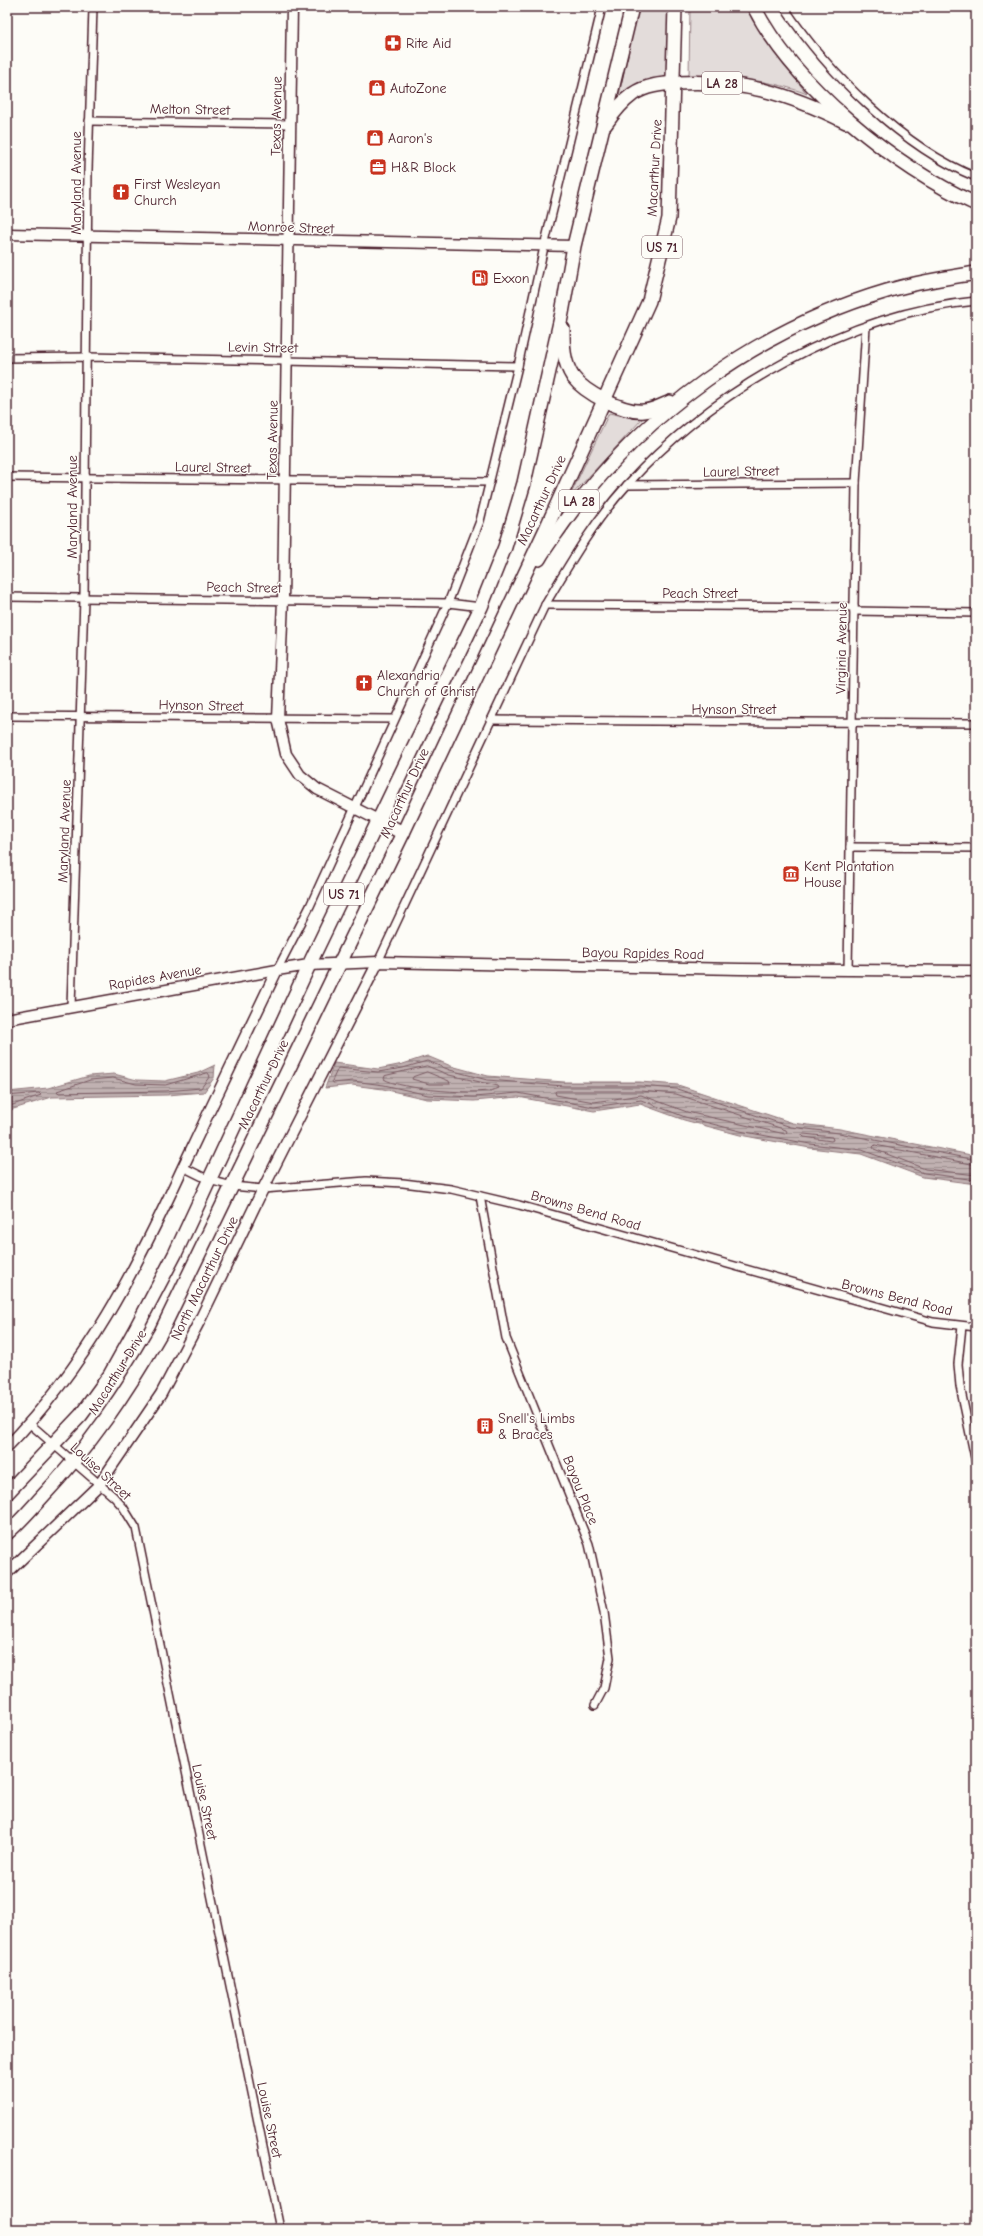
<svg xmlns="http://www.w3.org/2000/svg" width="983" height="2236" font-family="'Comic Neue',sans-serif">
<style>
.green{fill:#e3dcda;stroke:#967e82}
.water{fill:url(#water-rules);stroke:#91777b}
.lines{fill:none;stroke-linecap:round;stroke-linejoin:round}
.shore{stroke:#795961;stroke-width:1}
.street-casing{stroke:#4a1f2b;stroke-width:10}
.secondary-casing{stroke:#4a1f2b;stroke-width:13}
.highway-casing{stroke:#4a1f2b;stroke-width:16}
.street{stroke:#fdfcf7;stroke-width:7}
.secondary{stroke:#fdfcf7;stroke-width:10}
.highway{stroke:#fdfcf7;stroke-width:13}
.labels{text-anchor:middle;stroke-width:3;stroke-linejoin:round;paint-order:stroke}
.shield{fill:#fdfcf7;stroke:#806168;stroke-width:1}
.shield-label{font-size:13px;font-weight:bold;fill:#4a1f2b}
.poi-label{font-size:14px;fill:#4a1f2b;stroke:#fdfcf7;text-anchor:start}
.street-label{font-size:14px;fill:#4a1f2b;stroke:#fdfcf7}
</style>
<defs>
<pattern id="water-rules" width="6" height="5" patternUnits="userSpaceOnUse"><rect width="6" height="5" fill="#c0b1b1"/><path d="M0 2.5h6" fill="none" stroke="#9e8f90"/></pattern>
</defs>
<rect width="100%" height="100%" fill="#fdfcf7"/>
<filter id="ink" filterUnits="userSpaceOnUse"><feTurbulence type="fractalNoise" baseFrequency=".025" numOctaves="2"/><feDisplacementMap in="SourceGraphic" scale="8" xChannelSelector="R" yChannelSelector="G"/><feConvolveMatrix kernelMatrix="1 2 1 2 8 2 1 2 1" color-interpolation-filters="sRGB"/></filter>
<g filter="url(#ink)">
<g class="green">
<path d="M638 7H672L670 80 618 100Z"/>
<path d="M690 7H747L762 34 807 94C769 79 730 77 689 77Z"/>
<path d="M609 413 628 417 643 418 569 498Z"/>
</g>
<g class="water">
<path d="M427 1056 451 1066 488 1076 564 1082H640L678 1085 793 1123 840 1129 976 1156V1184L923 1177 861 1154 810 1148 740 1135 684 1120 640 1104 594 1111 518 1097 474 1101 427 1099 383 1089 352 1085 325 1088 334 1063 378 1069 403 1064Z"/>
<path d="M215 1065 214 1078 204 1092 167 1095 52 1097 7 1111V1092L48 1088 89 1076 114 1074 137 1080 165 1081 198 1073Z"/>
</g>
<g class="lines">
<g class="shore">
<path d="M427 1066 449 1075 498 1086 499 1088C484 1097 398 1089 384 1079L385 1076Z"/>
<path d="M427 1072 449 1081 450 1084H429L412 1079 413 1077Z"/>
<path d="M208 1073 210 1076 201 1088 166 1091 59 1093 57 1091 90 1080 113 1078 136 1084 165 1085Z"/>
<path d="M557 1091H640L676 1094 786 1130 787 1132 785 1134 687 1112 641 1095 594 1102 556 1095 555 1092Z"/>
<path d="M7 1096 39 1093 41 1095 7 1107"/>
<path d="M804 1134 832 1137 833 1140 831 1141 804 1137 802 1135Z"/>
<path d="M976 1160 839 1133 791 1127 677 1089 640 1086H564L487 1080 450 1070 427 1061 403 1068 378 1072 338 1068 332 1081 333 1083 353 1081 384 1085 428 1095 474 1097 518 1093 594 1107 641 1100 685 1117 740 1131 810 1144 862 1150 924 1173 976 1180"/>
<path d="M976 1165 875 1145 873 1147 874 1149 925 1169 976 1175"/>
</g>
<g class="street-casing">
<g id="street">
<path d="M784 7C827 72 903 148 976 177"/>
<path d="M89 121 290 124"/>
<path d="M7 358 88 357 518 366"/>
<path d="M7 477 490 482"/>
<path d="M627 485 856 483"/>
<path d="M7 597 448 603 481 607"/>
<path d="M545 605 854 607"/>
<path d="M854 611 976 613"/>
<path d="M7 716 394 719"/>
<path d="M491 720 976 723"/>
<path d="M850 847 976 848"/>
<path d="M378 962 545 605C570 563 594 521 627 485 713 390 847 313 976 301"/>
<path d="M277 970 310 906 448 603 480 521 518 366 544 247 602 7"/>
<path d="M848 970 856 483 866 327"/>
<path d="M71 1007 84 598 88 170 93 7"/>
<path d="M183 1167 209 1180 232 1186 263 1189 366 1181 403 1183 451 1189 519 1205 933 1322 976 1327"/>
<path d="M480 1196 506 1338 589 1544 604 1612 610 1658 604 1688 595 1705"/>
<path d="M962 1326 958 1364 960 1386 976 1463"/>
<path d="M29 1423 114 1497 123 1507 136 1528 280 2229"/>
</g>
</g>
<g class="secondary-casing">
<g id="secondary">
<path d="M292 7 283 600 278 719 286 754 300 775 317 789 380 821"/>
<path d="M7 234 574 246"/>
<path d="M7 1019 277 970 309 965 378 962 740 969 976 971"/>
<path d="M7 1447C88 1364 135 1271 183 1167 214 1101 246 1035 277 970"/>
<path d="M7 1573 99 1485 161 1394 199 1322 263 1189 378 962"/>
</g>
</g>
<g class="highway-casing">
<g id="highway">
<path d="M754 7C794 86 896 168 976 204"/>
<path d="M605 125C613 113 622 102 633 94 646 85 662 84 677 83 741 79 790 94 846 122"/>
<path d="M563 329C563 345 563 362 573 377 585 393 623 413 644 411 654 410 661 406 670 402"/>
<path d="M539 559C546 546 556 534 564 522 642 413 758 329 887 291 916 282 946 278 976 273"/>
<path d="M380 821 403 833"/>
<path d="M7 1493 81 1415 110 1375 135 1330 175 1254 309 965 481 607 505 547 524 483 562 313 574 246 632 7"/>
<path d="M7 1533C19 1523 30 1510 41 1498 90 1446 126 1393 161 1332L403 833 545 531 649 301 669 218 675 7"/>
</g>
</g>
<use href="#street" class="street"/>
<use href="#secondary" class="secondary"/>
<use href="#highway" class="highway"/>
</g>
</g>
<defs>
<g id="pharmacy-square" transform="scale(0.9)"><rect x="-9" y="-9" width="18" height="18" rx="4" fill="#c8321e" stroke="#fdfcf7"/><path d="M-2-6h4v4h4v4h-4v4h-4v-4h-4v-4h4Z" fill="#fff"/></g>
<g id="shop-square" transform="scale(0.9)"><rect x="-9" y="-9" width="18" height="18" rx="4" fill="#c8321e" stroke="#fdfcf7"/><path d="M-5-2.5h2.3a2.7 3.5 0 0 1 5.4 0H5L5.5 6h-11ZM-1.5-2.5h3a1.5 2.3 0 0 0-3 0Z" fill="#fff"/></g>
<g id="office-square" transform="scale(0.9)"><rect x="-9" y="-9" width="18" height="18" rx="4" fill="#c8321e" stroke="#fdfcf7"/><path d="M-6-3h4V-5.5h4V-3h4V5H-6ZM-1-4.5V-3h2v-1.5ZM-6 0V1H6V0Z" fill="#fff"/></g>
<g id="church-square" transform="scale(0.9)"><rect x="-9" y="-9" width="18" height="18" rx="4" fill="#c8321e" stroke="#fdfcf7"/><path d="M-1.2-6h2.4v3.5h3.3v2.4h-3.3V6h-2.4V-.1h-3.3v-2.4h3.3Z" fill="#fff"/></g>
<g id="fuel-square" transform="scale(0.9)"><rect x="-9" y="-9" width="18" height="18" rx="4" fill="#c8321e" stroke="#fdfcf7"/><path d="M-5.5-6h7V0h2V4h1.3V-2.5L3-4.5l.8-.8L6-3V5H2.5V1h-1V6h-7ZM-4.2-4.7v3.2H.2V-4.7Z" fill="#fff"/></g>
<g id="museum-square" transform="scale(0.9)"><rect x="-9" y="-9" width="18" height="18" rx="4" fill="#c8321e" stroke="#fdfcf7"/><path d="M0-6L6-3V-2H-6V-3ZM-5-1h2V3h-2ZM-1-1h2V3h-2ZM3-1h2V3H3ZM-6 4H6V6H-6Z" fill="#fff"/></g>
<g id="building-square" transform="scale(0.9)"><rect x="-9" y="-9" width="18" height="18" rx="4" fill="#c8321e" stroke="#fdfcf7"/><path d="M-4-6H4V6H1V3H-1V6H-4ZM-2.5-4.3h1.7v1.8h-1.7ZM.8-4.3h1.7v1.8H.8ZM-2.5-1h1.7V.8h-1.7ZM.8-1h1.7V.8H.8Z" fill="#fff"/></g>
</defs>
<g fill-rule="evenodd">
<use href="#pharmacy-square" x="393" y="43"/>
<use href="#shop-square" x="377" y="88"/>
<use href="#shop-square" x="375" y="138"/>
<use href="#office-square" x="378" y="167"/>
<use href="#church-square" x="121" y="192"/>
<use href="#fuel-square" x="480" y="278"/>
<use href="#church-square" x="364" y="683"/>
<use href="#museum-square" x="791" y="874"/>
<use href="#building-square" x="485" y="1426"/>
</g>
<g class="labels">
<g class="shield">
<rect x="702" y="72" width="40" height="22" rx="3"/>
<rect x="642" y="236" width="40" height="22" rx="3"/>
<rect x="559" y="490" width="40" height="22" rx="3"/>
<rect x="324" y="883" width="40" height="22" rx="3"/>
</g>
<g class="shield-label">
<text x="722" y="88">LA 28</text>
<text x="662" y="252">US 71</text>
<text x="579" y="506">LA 28</text>
<text x="344" y="899">US 71</text>
</g>
<g class="poi-label">
<text x="406" y="48">Rite Aid</text>
<text x="390" y="93">AutoZone</text>
<text x="388" y="143">Aaron's</text>
<text x="391" y="172">H&amp;R Block</text>
<text x="134" y="189">First Wesleyan<tspan x="134" dy="16">Church</tspan></text>
<text x="493" y="283">Exxon</text>
<text x="377" y="680">Alexandria<tspan x="377" dy="16">Church of Christ</tspan></text>
<text x="804" y="871">Kent Plantation<tspan x="804" dy="16">House</tspan></text>
<text x="498" y="1423">Snell's Limbs<tspan x="498" dy="16">&amp; Braces</tspan></text>
</g>
<g class="street-label">
<text transform="translate(190 109) rotate(1)" y="5">Melton Street</text>
<text transform="translate(276 116) rotate(-89)" y="5">Texas Avenue</text>
<text transform="translate(654 168) rotate(-87)" y="5">Macarthur Drive</text>
<text transform="translate(76 183) rotate(-90)" y="5">Maryland Avenue</text>
<text transform="translate(291 227) rotate(2)" y="5">Monroe Street</text>
<text transform="translate(263 347) rotate(1)" y="5">Levin Street</text>
<text transform="translate(272 440) rotate(-89)" y="5">Texas Avenue</text>
<text transform="translate(213 467) rotate(1)" y="5">Laurel Street</text>
<text transform="translate(741 471) rotate(-1)" y="5">Laurel Street</text>
<text transform="translate(541 500) rotate(-65)" y="5">Macarthur Drive</text>
<text transform="translate(72 507) rotate(-90)" y="5">Maryland Avenue</text>
<text transform="translate(244 587) rotate(1)" y="5">Peach Street</text>
<text x="700" y="598">Peach Street</text>
<text transform="translate(841 648) rotate(-89)" y="5">Virginia Avenue</text>
<text transform="translate(201 705) rotate(1)" y="5">Hynson Street</text>
<text x="734" y="714">Hynson Street</text>
<text transform="translate(404 793) rotate(-65)" y="5">Macarthur Drive</text>
<text transform="translate(64 831) rotate(-88)" y="5">Maryland Avenue</text>
<text transform="translate(643 953) rotate(1)" y="5">Bayou Rapides Road</text>
<text transform="translate(155 977) rotate(-10)" y="5">Rapides Avenue</text>
<text transform="translate(263 1084) rotate(-64)" y="5">Macarthur Drive</text>
<text transform="translate(586 1210) rotate(16)" y="5">Browns Bend Road</text>
<text transform="translate(204 1278) rotate(-64)" y="5">North Macarthur Drive</text>
<text transform="translate(897 1297) rotate(14)" y="5">Browns Bend Road</text>
<text transform="translate(117 1372) rotate(-58)" y="5">Macarthur Drive</text>
<text transform="translate(101 1471) rotate(43)" y="5">Louise Street</text>
<text transform="translate(581 1490) rotate(68)" y="5">Bayou Place</text>
<text transform="translate(205 1802) rotate(78)" y="5">Louise Street</text>
<text transform="translate(270 2120) rotate(78)" y="5">Louise Street</text>
</g>
</g>
<rect width="983" height="2236" fill="none" stroke="#fdfcf7" stroke-width="24"/>
<rect x="12" y="12" width="959" height="2212" fill="none" stroke="#4a1f2b" stroke-width="1.5" filter="url(#ink)"/>
</svg>
